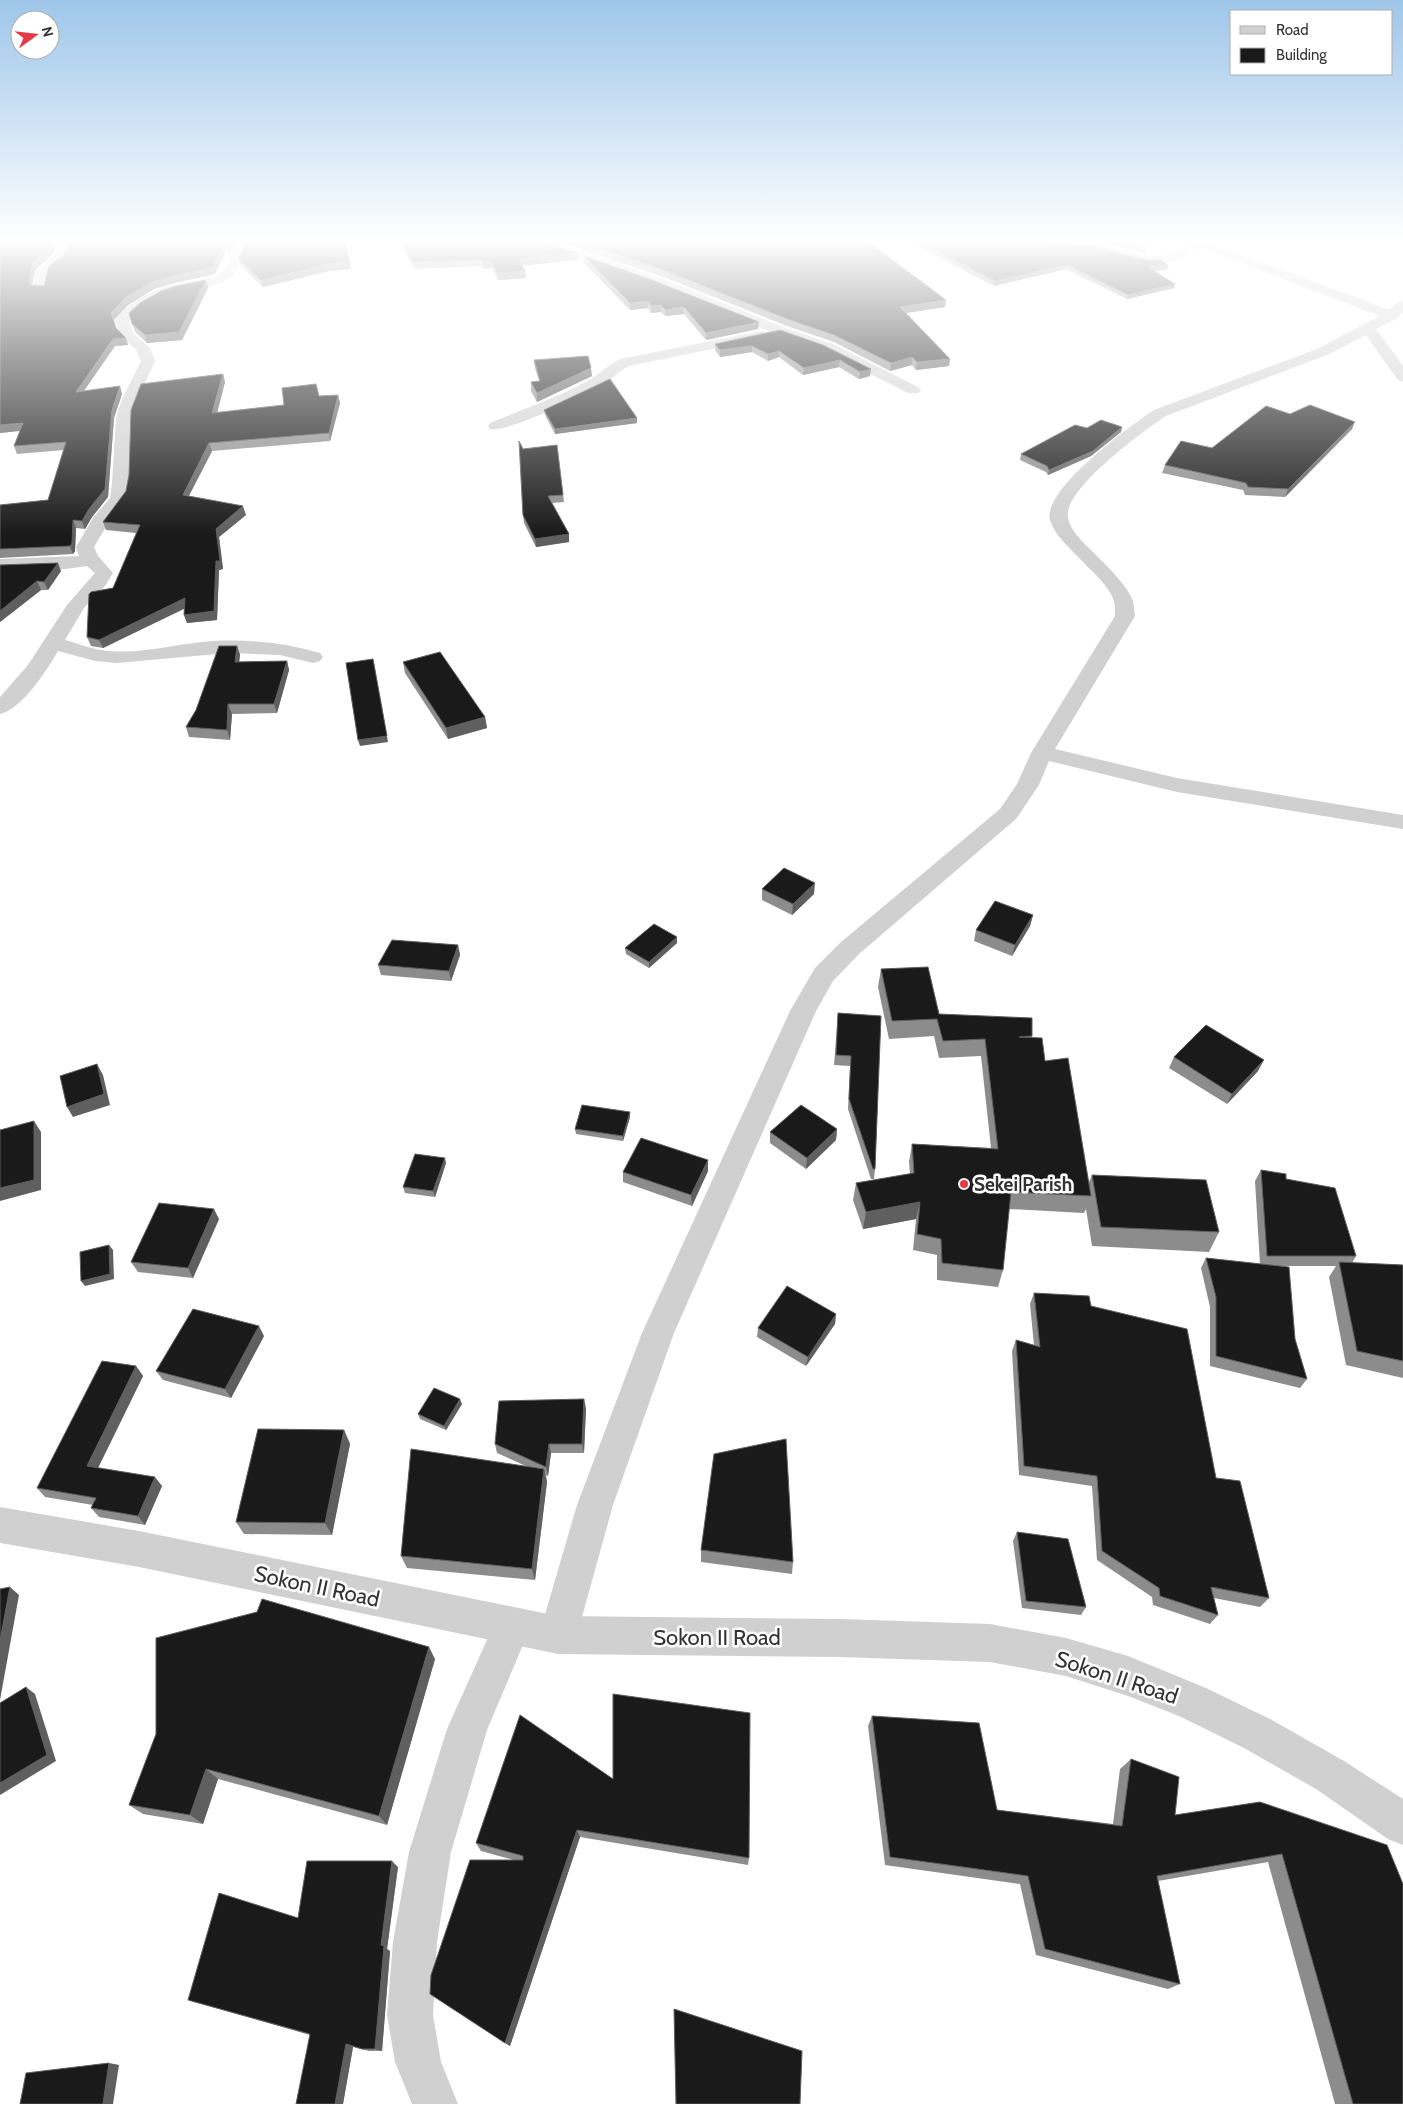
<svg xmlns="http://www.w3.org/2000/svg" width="1403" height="2104" font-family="Cabin,sans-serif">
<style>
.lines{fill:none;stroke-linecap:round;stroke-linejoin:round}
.minor{fill:#d0d0d0;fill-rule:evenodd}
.tertiary{fill:#d0d0d0;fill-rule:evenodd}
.wall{fill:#8c8c8c}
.shaded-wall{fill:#5f5f5f}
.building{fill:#1a1a1a;stroke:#5f5f5f}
.poi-dot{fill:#e63946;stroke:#fff;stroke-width:2}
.labels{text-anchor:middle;stroke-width:5;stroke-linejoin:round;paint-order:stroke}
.poi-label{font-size:19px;font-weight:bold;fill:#333;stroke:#fff;text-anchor:start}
.near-street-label{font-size:22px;fill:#333;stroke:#fff}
</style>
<rect width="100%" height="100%" fill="#fff"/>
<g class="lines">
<g class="minor">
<path d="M61 240H73L65 261 50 272 45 291H35L33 288 37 270 54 256Z"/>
<path d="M237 240H249C242 251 242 265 233 275 222 287 201 287 186 290 165 294 143 304 129 321L133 333 150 348 155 361 138 399 132 418 130 483 127 499 110 520 94 547 98 556 113 573 105 586 84 608 65 640C79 644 94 650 110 651 144 654 179 643 213 641 250 639 285 643 320 653L323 657 320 661 313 663 280 655 228 653 117 663 95 661 58 651C47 670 22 709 0 714V697L28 665 67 605 95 573 87 566 66 569 0 571V559L79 556 76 547 93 518 110 498 112 483 116 418 122 399 141 361 136 350 120 335 115 321C131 298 158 288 185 282 198 280 216 280 225 269 231 260 231 249 237 240Z"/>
<path d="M532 240H550L663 279 786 328 833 344 918 387 921 390 918 393H908L823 350 776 334 653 285 534 243Z"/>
<path d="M1041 240C1056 240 1073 238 1087 240 1117 246 1147 263 1177 251L1180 245 1206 241 1389 310 1398 302 1403 301V312L1396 319 1376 329 1403 366V382L1398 380 1366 335 1327 355 1166 416C1143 431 1063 490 1068 517 1070 533 1089 547 1100 559 1110 569 1128 587 1133 601 1134 605 1134 611 1135 616L1055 749 1177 778 1403 815V829L1177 792 1049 761 1039 785 1016 819 859 954 833 981 816 1011 674 1333 613 1505 577 1635 572 1649 558 1654 544 1649 539 1635 577 1505 642 1333 790 1011 815 968 841 942 1000 809 1017 784 1031 753 1115 616C1115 611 1115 605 1114 601 1109 585 1091 571 1080 559 1070 548 1054 535 1050 520 1042 490 1131 425 1154 410L1317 349 1380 316 1205 249 1190 250 1188 256 1172 262 1147 263 1086 248 1047 244Z"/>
<path d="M762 331 767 332 769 335 767 338 629 366C618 371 612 380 601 386 583 396 507 433 490 429L488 426 490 423C524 409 559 397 591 379 602 373 608 364 620 359Z"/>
<path d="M512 1607 525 1613 531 1626 487 1730 451 1852 437 1942 433 2015 441 2062 458 2104H412L395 2062 387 2015 393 1942 409 1852 447 1729 499 1613Z"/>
</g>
<path class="tertiary" d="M0 1507 139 1531 558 1616 839 1619 990 1624 1066 1638 1128 1656 1206 1688 1272 1720 1344 1761 1403 1799V1845L1388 1839 1316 1789 1244 1748 1179 1716 1128 1696 1066 1676 990 1662 839 1657 558 1654 139 1567 0 1543Z"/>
</g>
<g class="wall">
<path d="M0 240H59L52 255 36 269 32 285 44 286 236 240 229 254 226 251 215 274 174 283 154 289 128 305 114 320 116 329 126 338 128 345 115 346 84 391 122 394 114 418 108 497 92 517 85 529 76 528 75 551 73 554 0 558V505L48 500 64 450 17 454 14 446 20 431 0 433Z"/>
<path d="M398 240H538L577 253V260L522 265 526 278 498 280 492 268 483 269 482 266 414 269Z"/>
<path d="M555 240H866L946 300 945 307 906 313 950 359 949 366 916 370 912 365 890 371 834 342 787 326 664 277Z"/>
<path d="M906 240H1045L1048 242 1168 265 1167 270 1154 271 1175 284 1174 288 1127 299 1066 269 994 286Z"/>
<path d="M1092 240H1137L1147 248 1146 253Z"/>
<path d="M584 256 758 329 706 340 684 314 665 316 661 312 651 313 648 308 630 310 584 263Z"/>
<path d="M239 259 351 269 329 271 263 287 241 266Z"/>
<path d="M206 280 208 288 182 340 147 343 135 332 129 313Z"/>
<path d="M780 330 871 369 870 376 859 379 839 367 803 375 779 357 768 361 752 352 720 357 715 350V344Z"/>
<path d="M534 360 592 376 537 402 531 391V382L539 381 535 368Z"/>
<path d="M223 374 225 382 217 413 284 405 319 396 338 395 340 403 330 441 212 451 189 496 246 515 219 537 223 569 219 570 217 620 187 623 184 615V608L103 648 91 646 87 637 113 588 136 533 106 530 103 522Z"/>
<path d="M544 410 637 418V423L555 434 545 415Z"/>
<path d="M1290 414 1352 429 1285 497 1245 495 1243 490 1162 473 1165 465 1212 448Z"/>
<path d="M1122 427 1121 432 1091 456 1048 475 1046 472 1020 460 1021 454 1087 428Z"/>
<path d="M557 445 564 502 552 503 569 534V542L536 547 524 523 523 515V449Z"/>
<path d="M0 565 61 571 48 590H41L0 622Z"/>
<path d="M237 646 240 655 239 662 287 661 289 670 277 713 232 714 230 740 189 737 186 727Z"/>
<path d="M403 662 485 717 487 728 448 739 405 673Z"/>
<path d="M762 889 814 894 792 915 762 900Z"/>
<path d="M1033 915 1030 926 1012 956 974 941 976 930Z"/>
<path d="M677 937V943L649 968 626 954 625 948Z"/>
<path d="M458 945 460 955 451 981 381 975 378 965Z"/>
<path d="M881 969 939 1014 1032 1036V1038L1045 1061 1089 1182 1092 1175 1219 1232 1209 1252 1092 1246 1086 1209 1084 1213 1009 1209 1003 1270 998 1287 937 1280V1255L913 1250 916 1219 863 1229 853 1200 856 1183 910 1174 909 1162 912 1144 991 1148 981 1056 939 1058 934 1036 889 1039 878 987Z"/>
<path d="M838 1013 881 1016 875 1169 874 1179H871L848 1109 850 1066 834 1065Z"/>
<path d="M1174 1057 1258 1071 1227 1104 1169 1068Z"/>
<path d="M630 1117 623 1141 576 1134 575 1129Z"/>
<path d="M837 1129 836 1140 806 1169 770 1143V1132Z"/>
<path d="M446 1163 435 1197 405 1193 403 1187Z"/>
<path d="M1261 1170 1286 1179 1356 1256 1352 1263 1403 1265V1378L1346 1365 1329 1277 1336 1266H1280L1295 1339 1307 1379 1300 1388 1210 1366V1307L1201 1268 1206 1258 1260 1264 1255 1181Z"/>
<path d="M708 1171 692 1206 623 1182V1172Z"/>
<path d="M219 1219 193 1278 138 1272 131 1262Z"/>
<path d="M1034 1293 1091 1306 1216 1478 1269 1598 1260 1607 1214 1598 1218 1615 1210 1624 1153 1605 1152 1597 1097 1560 1092 1486 1019 1475 1012 1351 1016 1340 1034 1345 1030 1304Z"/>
<path d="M836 1314 835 1324 806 1366 757 1337 758 1328Z"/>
<path d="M264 1336 231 1398 163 1380 156 1371Z"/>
<path d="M136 1366 143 1376 98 1468 162 1486 145 1525 99 1517 91 1508 93 1505 45 1497 37 1488Z"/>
<path d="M462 1404 446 1430 420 1419 418 1414Z"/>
<path d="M586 1408 584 1453H551L548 1476 546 1475 547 1482 535 1580 407 1568 401 1556 528 1467 497 1453 495 1444Z"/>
<path d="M344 1430 350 1444 332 1535 244 1534 236 1522Z"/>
<path d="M1017 1532 1086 1607 1081 1615 1022 1608 1013 1541Z"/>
<path d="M701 1550 793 1562 792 1574 701 1562Z"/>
<path d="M435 1659 387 1825 218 1779 203 1824 143 1814 129 1805Z"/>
<path d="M872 1716 997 1810 1113 1824 1120 1769 1131 1759 1175 1815 1260 1802 1403 2104H1335L1268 1862 1158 1881 1180 1984 1168 1989 1036 1955 1020 1884 885 1865 868 1726Z"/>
<path d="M613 1779 749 1858 748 1865 580 1837 510 2046 430 1994 514 1860 481 1851 476 1843Z"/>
<path d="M398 1867 387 1949 390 1951 382 2051H369L353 2047 343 2104H296L310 2035 198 2003 188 2000 298 1918Z"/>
</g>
<g class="shaded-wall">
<path d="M54 240H59L52 255 36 269 31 288 29 281 33 262Z"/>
<path d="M231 240H236L229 254 227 248Z"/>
<path d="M224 245 226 251 215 274 174 283 154 289 128 305 114 320 111 313 126 297 152 282Z"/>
<path d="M577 253V260L520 266 519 259Z"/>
<path d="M491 261 492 268 483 269V262Z"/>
<path d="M350 262 351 269 329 271 263 287 261 280 328 264Z"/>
<path d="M1067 265 1066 269 994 286 995 281Z"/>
<path d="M1168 265 1167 270 1147 271 1148 267Z"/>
<path d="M525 271 526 278 498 280 497 273Z"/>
<path d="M206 280 208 288 182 340 147 343 145 335Z"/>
<path d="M1175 284 1174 288 1127 299 1128 295Z"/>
<path d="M946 300 945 307 899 314 900 307Z"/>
<path d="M648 301V308L630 310V303Z"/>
<path d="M661 305V312L651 313V306Z"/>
<path d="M684 307V314L665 316V310Z"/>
<path d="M759 322 758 329 706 340V333Z"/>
<path d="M126 338 128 345 115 346 78 399 76 392 113 339Z"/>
<path d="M752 346V352L720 357V350Z"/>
<path d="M779 351V357L768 361V354Z"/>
<path d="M912 357V365L890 371 891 363Z"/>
<path d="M950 359 949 366 916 370 917 362Z"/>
<path d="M840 360 839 367 803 375 804 368Z"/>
<path d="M591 368 592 376 537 402V393Z"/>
<path d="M871 369 870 376 859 379 860 372Z"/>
<path d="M223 374 225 382 215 421 212 413Z"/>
<path d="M120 386 122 394 114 418 108 497 92 517 85 529 82 521 112 410Z"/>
<path d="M338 395 340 403 330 441 329 433Z"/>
<path d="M637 418V423L555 434V429Z"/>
<path d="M1355 422 1352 429 1285 497 1288 489Z"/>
<path d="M23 423 26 430 0 433V425Z"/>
<path d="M1122 427 1121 432 1091 456 1048 475 1049 470Z"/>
<path d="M209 443 212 451 185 503 183 495Z"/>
<path d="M243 506 246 515 219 537 223 569 219 570 217 620 187 623 184 615 216 561V529Z"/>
<path d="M73 520 76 528 75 551 73 554 70 546Z"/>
<path d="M569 534V542L536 547 535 539Z"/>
<path d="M58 563 61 571 48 590 44 582Z"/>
<path d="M37 581 41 590 0 622V611Z"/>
<path d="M185 598 188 607 103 648 99 640Z"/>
<path d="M237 646 240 655 238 671 235 662Z"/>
<path d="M373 659 388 742 360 746 358 740Z"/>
<path d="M287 661 289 670 277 713 274 704Z"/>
<path d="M228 704 232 714 230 740 227 730Z"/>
<path d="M485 717 487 728 448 739 446 728Z"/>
<path d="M815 883 814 894 792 915 793 904Z"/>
<path d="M1033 915 1030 926 1012 956 1015 945Z"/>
<path d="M677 937V943L649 968V962Z"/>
<path d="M458 945 460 955 451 981 449 971Z"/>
<path d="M1264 1060 1258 1071 1227 1104 1232 1094Z"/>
<path d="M97 1064 103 1075 110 1105 73 1117 67 1107Z"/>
<path d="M630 1112V1117L623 1141V1136Z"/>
<path d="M34 1121 41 1132V1190L0 1201V1188Z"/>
<path d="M837 1129 836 1140 806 1169 807 1158Z"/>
<path d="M445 1158 446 1163 435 1197 433 1191Z"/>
<path d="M708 1160V1171L692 1206 691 1195Z"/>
<path d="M920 1202 916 1219 863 1229 866 1212Z"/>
<path d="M214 1209 219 1219 193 1278 188 1268Z"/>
<path d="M109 1245 113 1250 114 1279 85 1286 81 1281Z"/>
<path d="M836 1314 835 1324 806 1366 808 1357Z"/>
<path d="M259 1326 264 1336 231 1398 225 1389Z"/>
<path d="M136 1366 143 1376 95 1474 87 1466Z"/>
<path d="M460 1399 462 1404 446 1430 444 1426Z"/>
<path d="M584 1399 586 1408 584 1453 582 1444Z"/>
<path d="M344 1430 350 1444 332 1535 325 1523Z"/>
<path d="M549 1444 551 1453 548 1476 546 1467Z"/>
<path d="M544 1469 547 1482 535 1580 532 1569Z"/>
<path d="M155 1477 162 1486 145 1525 138 1516Z"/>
<path d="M10 1587 19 1595 0 1700V1641Z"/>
<path d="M429 1647 435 1659 387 1825 379 1816Z"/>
<path d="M26 1687 35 1694 56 1761 0 1795V1783Z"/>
<path d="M206 1769 218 1779 203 1824 190 1815Z"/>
<path d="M577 1830 580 1837 510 2046 505 2043Z"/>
<path d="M392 1861 398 1867 387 1949 390 1951 382 2051 375 2049 381 1945Z"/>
<path d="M346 2044 353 2047 343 2104H335Z"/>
<path d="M109 2063 119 2065 113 2104H103Z"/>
</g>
<g class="building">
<path d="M0 240H54L50 248 33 262 29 281 31 285 44 286 49 266 64 255 70 240H231L227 248 224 245 213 267 173 276 152 282 126 297 111 313 116 328 126 338 113 339 76 392 120 386 112 410 105 489 89 509 82 521 73 520 72 543 70 546 0 549V505L48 500 66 442 14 446 23 423 0 425Z"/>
<path d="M247 240H344L350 262 328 264 261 280 239 259Z"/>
<path d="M400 240H538L577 253 519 259 525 271 497 273 491 261 483 262 481 260 413 262Z"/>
<path d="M574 240H866L946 300 900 307 950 359 917 362 912 357 891 363 834 335 787 319 663 270Z"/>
<path d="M915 240H1045L1048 242 1087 245 1148 260H1161L1168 265 1148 267 1175 284 1128 295 1067 265 995 281Z"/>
<path d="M1111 240H1137L1147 248Z"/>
<path d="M584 256 652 280 759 322 706 333 684 307 665 310 661 305 651 306 648 301 630 303Z"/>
<path d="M206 280 179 332 145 335 132 324 129 313 140 303 161 291 176 286Z"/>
<path d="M780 330 823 345 871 369 860 372 840 360 804 368 779 351 768 354 752 346 720 350 715 344Z"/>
<path d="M588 356 591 368 537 393 531 382 540 381 534 360Z"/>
<path d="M223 374 212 413 284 405 282 388 316 384 319 396 338 395 329 433 209 443 183 495 243 506 216 529 220 561H216L214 611 184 615 185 598 99 640 87 637 89 594 91 592 113 588 140 525 103 522 126 491 129 475 131 410 141 384Z"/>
<path d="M610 379 637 418 555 429 544 410Z"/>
<path d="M1310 405 1355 422 1288 489 1248 487 1246 483 1165 465 1181 441 1212 448 1266 406 1290 414Z"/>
<path d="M1101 420 1122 427 1093 451 1049 470 1047 466 1021 454 1075 425 1087 428Z"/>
<path d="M519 441 523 449 557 445 563 495 548 496 569 534 535 539 523 515Z"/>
<path d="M58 563 44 582 37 581 0 611V565Z"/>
<path d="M219 646H237L235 662 287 661 274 704H228L227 730 186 727 196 710Z"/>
<path d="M440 652 485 717 446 728 403 662Z"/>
<path d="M373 659 387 736 358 740 346 663Z"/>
<path d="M784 868 815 883 793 904 762 889Z"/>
<path d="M995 901 1033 915 1015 945 976 930Z"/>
<path d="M654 924 677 937 649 962 625 948Z"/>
<path d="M392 940 458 945 449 971 378 965Z"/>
<path d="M928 967 939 1014 1032 1018V1036L1019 1037 1042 1038 1045 1061 1068 1058 1091 1196 1011 1192 1003 1270 942 1263 941 1239 917 1234 920 1202 866 1212 856 1183 914 1173 912 1144 998 1149 985 1039 943 1041 937 1019 892 1021 881 969Z"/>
<path d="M838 1013 881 1016 875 1169H873L849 1099 851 1056 836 1055Z"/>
<path d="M1206 1025 1264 1060 1232 1094 1174 1057Z"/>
<path d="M97 1064 104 1094 67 1107 60 1076Z"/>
<path d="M582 1105 630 1112 623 1136 575 1129Z"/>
<path d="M801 1105 837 1129 807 1158 770 1132Z"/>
<path d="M34 1121V1180L0 1188V1130Z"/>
<path d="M641 1138 708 1160 691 1195 623 1172Z"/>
<path d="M415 1154 445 1158 433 1191 403 1187Z"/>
<path d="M1261 1170 1286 1174V1179L1335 1188 1356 1256H1267Z"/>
<path d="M1092 1175 1206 1180 1219 1232 1101 1227Z"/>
<path d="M159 1203 214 1209 188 1268 131 1262Z"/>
<path d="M109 1245 110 1274 81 1281 80 1252Z"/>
<path d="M1206 1258 1289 1267 1295 1339 1307 1379 1216 1356V1297Z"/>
<path d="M1339 1262 1403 1265V1361L1357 1351Z"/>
<path d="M787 1286 836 1314 808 1357 758 1328Z"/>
<path d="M1034 1293 1089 1296 1091 1306 1187 1329 1216 1478 1240 1481 1269 1598 1211 1587 1218 1615 1160 1596 1159 1588 1102 1551 1097 1476 1024 1466 1016 1340 1040 1347Z"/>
<path d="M193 1309 259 1326 225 1389 156 1371Z"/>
<path d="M102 1361 136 1366 87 1466 155 1477 138 1516 91 1508 96 1498 37 1488Z"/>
<path d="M434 1388 460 1399 444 1426 418 1414Z"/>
<path d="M584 1399 582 1444H549L546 1467 495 1444 499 1401Z"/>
<path d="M258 1429 344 1430 325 1523 236 1522Z"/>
<path d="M786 1439 793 1562 701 1550 714 1454Z"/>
<path d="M411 1449 544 1469 532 1569 401 1556Z"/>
<path d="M1017 1532 1068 1539 1086 1607 1026 1601Z"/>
<path d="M10 1587 0 1641V1589Z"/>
<path d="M262 1599 429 1647 379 1816 206 1769 190 1815 129 1805 156 1734V1638L257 1612Z"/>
<path d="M26 1687 47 1755 0 1783V1703Z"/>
<path d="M613 1694 750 1713 749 1858 577 1830 505 2043 430 1994 431 1975 470 1860H523V1856L476 1843 520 1715 613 1779Z"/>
<path d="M872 1716 979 1723 997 1810 1122 1826 1131 1759 1179 1777 1175 1815 1260 1802 1387 1845 1403 1884V2104H1353L1282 1854 1157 1876 1180 1984 1045 1949 1028 1876 890 1857Z"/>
<path d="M307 1861H392L381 1945 384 1946 375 2049H362L346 2044 335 2104H296L310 2034 188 2000 219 1893 298 1918Z"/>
<path d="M674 2009 802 2051 800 2104H676Z"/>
<path d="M109 2063 103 2104H20L26 2073Z"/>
</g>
<linearGradient id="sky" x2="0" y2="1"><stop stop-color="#9ec6ea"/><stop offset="0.45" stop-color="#fff"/><stop offset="1" stop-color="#fff" stop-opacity="0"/></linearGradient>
<rect width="1403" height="534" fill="url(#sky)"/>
<circle class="poi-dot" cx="964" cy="1184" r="5"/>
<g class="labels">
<g class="poi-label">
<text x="974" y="1191">Sekei Parish</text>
</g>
<g class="near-street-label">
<text transform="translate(317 1586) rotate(12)" y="8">Sokon II Road</text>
<text x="717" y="1645">Sokon II Road</text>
<text transform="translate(1117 1677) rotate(18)" y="8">Sokon II Road</text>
</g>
</g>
<rect x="1230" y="10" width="162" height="65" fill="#ffffff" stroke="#adadad"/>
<rect x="1240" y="26" width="25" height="8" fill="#d0d0d0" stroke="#adadad"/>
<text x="1276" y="35" font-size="15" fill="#333333">Road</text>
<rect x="1240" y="48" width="25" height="15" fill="#1a1a1a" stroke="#adadad"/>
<text x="1276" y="60" font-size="15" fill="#333333">Building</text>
<g transform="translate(35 35) rotate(75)"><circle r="24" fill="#ffffff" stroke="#adadad"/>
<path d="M0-4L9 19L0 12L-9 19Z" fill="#e63946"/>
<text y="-8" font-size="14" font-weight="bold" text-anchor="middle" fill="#333333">N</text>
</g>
</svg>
